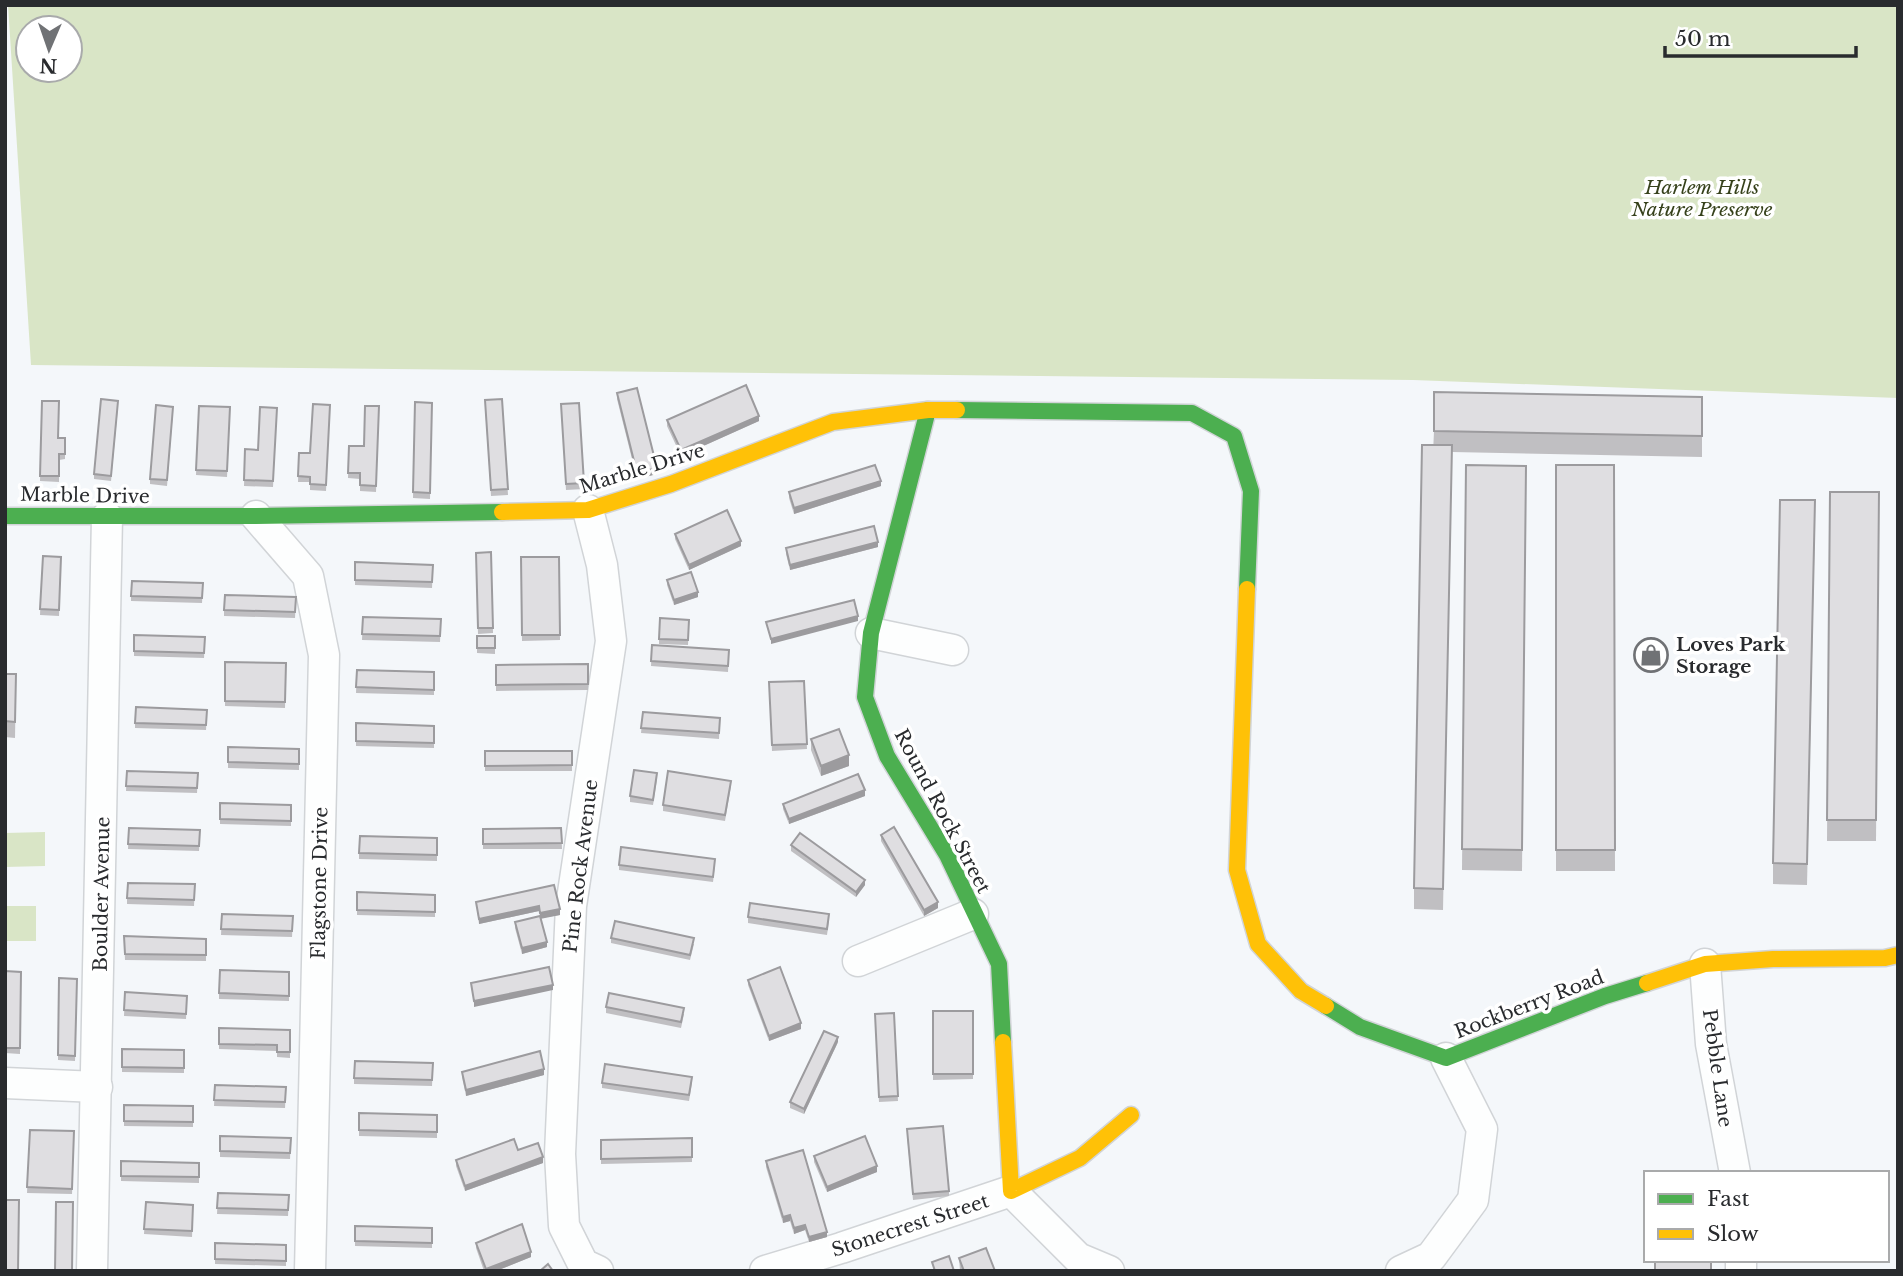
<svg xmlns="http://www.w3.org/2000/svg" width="1903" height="1276" font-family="'Libre Baskerville',serif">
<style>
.green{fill:#d9e5c6;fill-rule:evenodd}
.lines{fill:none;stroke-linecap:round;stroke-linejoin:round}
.street-casing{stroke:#d1d4d7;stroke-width:33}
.fast-casing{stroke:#d1d4d7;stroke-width:19}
.slow-casing{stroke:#d1d4d7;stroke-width:19}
.street{stroke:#fdfefe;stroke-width:30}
.fast{stroke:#4caf50;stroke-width:16}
.slow{stroke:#ffc107;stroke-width:16}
.wall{fill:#c0bfc2}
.shaded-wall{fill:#9c9b9e}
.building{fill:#dfdee1;stroke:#9c9b9e;stroke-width:2}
.labels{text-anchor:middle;stroke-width:7;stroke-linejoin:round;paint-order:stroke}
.park-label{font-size:19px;font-style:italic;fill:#36411b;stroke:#fff}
.street-label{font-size:19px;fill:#292b2e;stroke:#fff}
.poi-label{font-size:19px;font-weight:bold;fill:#292b2e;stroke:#fff;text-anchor:start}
</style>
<rect width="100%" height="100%" fill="#f4f7fa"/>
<g class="green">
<path d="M8 5H1898V398L1413 380 31 365ZM28 28H70V70H28Z"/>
<path d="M45 832V866L5 867V833Z"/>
<rect x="5" y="906" width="31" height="35"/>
</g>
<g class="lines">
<g class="street-casing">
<g id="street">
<path d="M588 510 602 565 611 641 571 906 560 1154 564 1226 583 1264 598 1271"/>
<path d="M256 516 308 576 324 655 310 1271"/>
<path d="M871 633 953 650"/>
<path d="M858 961 973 914"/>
<path d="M1705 964 1711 1044 1735 1173"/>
<path d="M5 1083 97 1087"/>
<path d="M92 1271 107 517"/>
<path d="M765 1271 841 1248 1011 1191 1078 1258 1109 1271"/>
<path d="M1401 1271 1431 1257 1473 1200 1482 1129 1446 1058"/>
<path d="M1741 1271V1260"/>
</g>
</g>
<g class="fast-casing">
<g id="fast">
<path d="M928 410 871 633 865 697 887 756 947 855 999 964 1003 1042"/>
<path d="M957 410 1192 413 1234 436 1251 491 1247 589"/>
<path d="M5 516H256L502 512"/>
<path d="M1326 1006 1360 1027 1446 1058 1605 996 1647 983"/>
</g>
</g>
<g class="slow-casing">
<g id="slow">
<path d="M502 512 588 510 671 484 833 422 928 410H957"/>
<path d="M1247 589 1237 870 1258 944 1301 991 1326 1006"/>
<path d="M1647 983 1705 964 1773 959 1885 958 1898 955"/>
<path d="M1003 1042 1011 1191 1080 1158 1131 1115"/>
</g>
</g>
<use href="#street" class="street"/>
<use href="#fast" class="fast"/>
<use href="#slow" class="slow"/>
</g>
<g class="wall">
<path d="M617 393 657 474 637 479 617 399Z"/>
<path d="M1702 397V457L1452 452 1443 910 1414 909V888L1434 431Z"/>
<path d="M502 399 508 495 491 496 485 406Z"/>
<path d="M42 401 58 438H65V459L59 460V482L40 481Z"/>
<path d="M415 402 432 403 430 499 413 498Z"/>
<path d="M579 403 584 489 566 490 561 404Z"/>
<path d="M330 405 326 491 310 490V482H298L299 453H310Z"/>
<path d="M199 406 230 407 227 477 196 475Z"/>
<path d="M379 406 376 492 360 491V479L348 478 349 446H364Z"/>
<path d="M118 407 111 481 94 479V474Z"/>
<path d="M277 408 273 487 244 486 245 449 258 450Z"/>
<path d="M173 412 167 486 150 484V479Z"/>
<path d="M667 420 759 421 681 456 667 426Z"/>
<path d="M1466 465 1526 466 1522 871 1462 870Z"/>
<path d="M1556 465H1614L1615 871H1556Z"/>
<path d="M881 486 794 514 789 498V492Z"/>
<path d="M1830 492H1879L1876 841H1827Z"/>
<path d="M1815 521 1807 885 1773 884V863Z"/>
<path d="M675 534 741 546 689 570 675 539Z"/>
<path d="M878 547 790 570 786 554V548Z"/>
<path d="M491 552 493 633 478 634 476 553Z"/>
<path d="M43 556 61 557 59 616 40 615Z"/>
<path d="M521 557H559L560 640 522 641Z"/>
<path d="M355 562 433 565 432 588 355 585Z"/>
<path d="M667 580 698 597 674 605 667 585Z"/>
<path d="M203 583 202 603 131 601V596Z"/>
<path d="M296 597 295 618 224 616V610Z"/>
<path d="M363 617 441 619 440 642 362 640Z"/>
<path d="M689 620 688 645 659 644V639Z"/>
<path d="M477 636H495V654L477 653Z"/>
<path d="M205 637 204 658 134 656V651Z"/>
<path d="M652 645 729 650 728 672 651 666Z"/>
<path d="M225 662 286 663 285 708 225 706Z"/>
<path d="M496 665 588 684V690L496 691Z"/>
<path d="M357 670 434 672V695L356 693Z"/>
<path d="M5 674H16L15 738 5 737Z"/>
<path d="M804 681 807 749 772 751 769 682Z"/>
<path d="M207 710 206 730 135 728V723Z"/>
<path d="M643 712 720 718 719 739 641 733Z"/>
<path d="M434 726V748L356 746V741Z"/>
<path d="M811 739 849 766 821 776 811 750Z"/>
<path d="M228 747 299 749V770L228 768Z"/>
<rect x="485" y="751" width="87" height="20"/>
<path d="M127 771 198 773 197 793 126 791Z"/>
<path d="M657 779 653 805 630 802V796Z"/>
<path d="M731 786 725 821 663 811V805Z"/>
<path d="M865 796 789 824 783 809V804Z"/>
<path d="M220 803 291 805V826L220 824Z"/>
<path d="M129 828 200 830 199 851 128 849Z"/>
<path d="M561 828 562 849H483V829Z"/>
<path d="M881 835 938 908 924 916 881 841Z"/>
<path d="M437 838V861L359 859V853Z"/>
<path d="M791 845 865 885 856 897 791 851Z"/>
<path d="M715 864 713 882 619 870V865Z"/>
<path d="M195 884 194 906 127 904V898Z"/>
<path d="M554 885 560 915 541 918 547 947 522 954 515 928V922L540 916 539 911 479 924 476 902Z"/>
<path d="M357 892 435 895V917L357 915Z"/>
<path d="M222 914 293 916 292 937 221 935Z"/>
<path d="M748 917 829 920 827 935 748 923Z"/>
<path d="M124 936 206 939V961L125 960Z"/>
<path d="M611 938 694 944 690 960 611 943Z"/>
<path d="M5 971 21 972 20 1054 5 1053Z"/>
<path d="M289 972V1001L219 999V993Z"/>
<path d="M59 978 77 979 75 1061 58 1060Z"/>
<path d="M748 980 801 1029 769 1041 748 985Z"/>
<path d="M125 992 187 996 186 1019 124 1016Z"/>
<path d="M606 1007 684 1014 681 1028 606 1013Z"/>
<path d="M933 1011H973V1079L933 1080Z"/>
<path d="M894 1013 898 1101 879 1102 875 1014Z"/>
<path d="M290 1030V1058L277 1057V1051L219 1049V1044Z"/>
<path d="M838 1042 804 1114 790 1108V1102Z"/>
<path d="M122 1049 184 1050V1073L122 1072Z"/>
<path d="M433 1063 432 1086 354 1084V1078Z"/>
<path d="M462 1072 544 1075 466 1096 462 1077Z"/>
<path d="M602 1083H692L689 1101 602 1088Z"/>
<path d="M215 1085 286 1087 285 1108 214 1106Z"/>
<path d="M193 1106V1127L124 1126V1121Z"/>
<path d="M359 1113 437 1115V1138L359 1136Z"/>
<path d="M30 1130 74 1131 72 1194 27 1193Z"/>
<path d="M907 1135 949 1191V1196L913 1200Z"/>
<path d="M291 1138 290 1159 220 1157V1151Z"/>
<path d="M692 1138V1162L601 1164V1140Z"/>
<path d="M518 1150 543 1163 465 1191 456 1166V1160Z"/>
<path d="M814 1156 877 1172 827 1192 814 1162Z"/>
<path d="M766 1161 827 1237 809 1242 805 1230 794 1234 790 1221 783 1223 766 1167Z"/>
<path d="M199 1163V1183L121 1181V1176Z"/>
<path d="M218 1193 289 1195 288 1216 217 1214Z"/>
<path d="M146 1202 193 1205 192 1237 144 1234Z"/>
<path d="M432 1228V1248L355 1246V1241Z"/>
<path d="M476 1243 531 1257 496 1271H484L476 1248Z"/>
<path d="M286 1245V1266L215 1264V1259Z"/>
<path d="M959 1258 995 1271H960Z"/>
</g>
<g class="shaded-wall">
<path d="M759 416V421L681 456V450Z"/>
<path d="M657 468V474L637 479V473Z"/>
<path d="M881 481V486L794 514V508Z"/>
<path d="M741 541V546L689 570V565Z"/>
<path d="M878 542V547L790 570V565Z"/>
<path d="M698 592V597L674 605V600Z"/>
<path d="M858 616V621L771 644V639Z"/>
<path d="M849 755V766L821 776V766Z"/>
<path d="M865 790V796L789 824V819Z"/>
<path d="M865 880V885L856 897V892Z"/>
<path d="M938 902V908L924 916V910Z"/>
<path d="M539 906V911L479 924V919Z"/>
<path d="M560 909V915L540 919V913Z"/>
<path d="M547 942V947L522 954V948Z"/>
<path d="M553 985V990L474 1007V1001Z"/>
<path d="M801 1023V1029L769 1041V1036Z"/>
<path d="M838 1037V1042L804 1114V1109Z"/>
<path d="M544 1069V1075L466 1096V1090Z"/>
<path d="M543 1157V1163L465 1191V1186Z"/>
<path d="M877 1166V1172L827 1192V1187Z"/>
<path d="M790 1215V1221L783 1223V1217Z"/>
<path d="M805 1225V1230L794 1234V1228Z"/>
<path d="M827 1232V1237L809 1242V1237Z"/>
<path d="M531 1252V1257L496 1271H486V1269Z"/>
</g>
<g class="building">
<path d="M746 385 759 416 681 450 667 420Z"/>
<path d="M637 388 657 468 637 473 617 393Z"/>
<path d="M1434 392 1702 397V436L1434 431Z"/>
<path d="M101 399 118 401 111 476 94 474Z"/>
<path d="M502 399 508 489 491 490 485 400Z"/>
<path d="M42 401H59L58 438H65V454H59V476H40Z"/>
<path d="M415 402 432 403 430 493 413 492Z"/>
<path d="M579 403 584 483 566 484 561 404Z"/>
<path d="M313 404 330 405 326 485 310 484V477L298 476 299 453H310Z"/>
<path d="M156 405 173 407 167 480 150 479Z"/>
<path d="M199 406 230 407 227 471 196 470Z"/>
<path d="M365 406H379L376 486 360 485V473H348L349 446H364Z"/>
<path d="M260 407 277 408 273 481 244 480 245 449 258 450Z"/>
<path d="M1422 445H1452L1443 889 1414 888Z"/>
<path d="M875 465 881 481 794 508 789 492Z"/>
<path d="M1466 465 1526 466 1522 850 1462 849Z"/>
<path d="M1556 465H1614L1615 850H1556Z"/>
<path d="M1830 492H1879L1876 820H1827Z"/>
<path d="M1780 500H1815L1807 864 1773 863Z"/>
<path d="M727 510 741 541 689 565 675 534Z"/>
<path d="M874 526 878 542 790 565 786 548Z"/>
<path d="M491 552 493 628H478L476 553Z"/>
<path d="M43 556 61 557 59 610 40 609Z"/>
<path d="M521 557H559L560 635H522Z"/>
<path d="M355 562 433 565 432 582 355 580Z"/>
<path d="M691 572 698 592 674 600 667 580Z"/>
<path d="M132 581 203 583 202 598 131 596Z"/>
<path d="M225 595 296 597 295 612 224 610Z"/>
<path d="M854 600 858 616 771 639 766 622Z"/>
<path d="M363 617 441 619 440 636 362 634Z"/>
<path d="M660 618 689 620 688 640 659 639Z"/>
<path d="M134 635 205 637 204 653 134 651Z"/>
<rect x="477" y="636" width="18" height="12"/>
<path d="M652 645 729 650 728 666 651 661Z"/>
<path d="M225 662 286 663 285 702 225 701Z"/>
<path d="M588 664V684L496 685V665Z"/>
<path d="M357 670 434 672V690L356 687Z"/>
<path d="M5 674H16L15 722 5 721Z"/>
<path d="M804 681 807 744 772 745 769 682Z"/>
<path d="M136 707 207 710 206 725 135 723Z"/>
<path d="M643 712 720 718 719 733 641 728Z"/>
<path d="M356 723 434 726V743L356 741Z"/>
<path d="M839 729 849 755 821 766 811 739Z"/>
<path d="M228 747 299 749V764L228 762Z"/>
<path d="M485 751H572V765L485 766Z"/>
<path d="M634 770 657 773 653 800 630 796Z"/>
<path d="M127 771 198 773 197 788 126 786Z"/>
<path d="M668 771 731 781 725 815 663 805Z"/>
<path d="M858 774 865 790 789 819 783 804Z"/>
<path d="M220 803 291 805V821L220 819Z"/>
<path d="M894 827 938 902 924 910 881 835Z"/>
<path d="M129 828 200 830 199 846 128 844Z"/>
<path d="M561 828 562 843 483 844V829Z"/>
<path d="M800 833 865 880 856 892 791 845Z"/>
<path d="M360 836 437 838V855L359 853Z"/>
<path d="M621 847 715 859 713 877 619 865Z"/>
<path d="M128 883 195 884 194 900 127 898Z"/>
<path d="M554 885 560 909 540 913 539 906 479 919 476 902Z"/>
<path d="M357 892 435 895V912L357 910Z"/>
<path d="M750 903 829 914 827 929 748 917Z"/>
<path d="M222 914 293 916 292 931 221 929Z"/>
<path d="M540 916 547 942 522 948 515 922Z"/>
<path d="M615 921 694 938 690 955 611 938Z"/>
<path d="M124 936 206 939V955L125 954Z"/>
<path d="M549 967 553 985 474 1001 471 983Z"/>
<path d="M780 967 801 1023 769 1036 748 980Z"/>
<path d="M220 970 289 972V996L219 993Z"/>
<path d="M5 971 21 972 20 1048H5Z"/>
<path d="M59 978 77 979 75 1056 58 1055Z"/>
<path d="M125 992 187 996 186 1014 124 1010Z"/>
<path d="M609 993 684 1008 681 1022 606 1007Z"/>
<rect x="933" y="1011" width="40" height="63"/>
<path d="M894 1013 898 1096 879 1097 875 1014Z"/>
<path d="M219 1028 290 1030V1052H277V1045L219 1044Z"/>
<path d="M824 1031 838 1037 804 1109 790 1102Z"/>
<path d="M122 1049 184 1050V1068L122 1067Z"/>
<path d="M540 1051 544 1069 466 1090 462 1072Z"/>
<path d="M355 1061 433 1063 432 1080 354 1078Z"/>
<path d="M605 1064 692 1077 689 1095 602 1083Z"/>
<path d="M215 1085 286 1087 285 1102 214 1100Z"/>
<path d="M124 1105 193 1106V1122L124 1121Z"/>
<path d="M359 1113 437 1115V1132L359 1130Z"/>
<path d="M943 1126 949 1191 913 1194 907 1129Z"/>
<path d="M30 1130 74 1131 72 1189 27 1187Z"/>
<path d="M220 1136 291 1138 290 1153 220 1151Z"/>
<path d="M865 1136 877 1166 827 1187 814 1156Z"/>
<path d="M692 1138V1157L601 1159V1140Z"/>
<path d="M514 1139 518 1150 538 1143 543 1157 465 1186 456 1160Z"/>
<path d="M803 1150 827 1232 809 1237 805 1225 794 1228 790 1215 783 1217 766 1161Z"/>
<path d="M121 1161 199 1163V1177L121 1176Z"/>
<path d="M218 1193 289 1195 288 1210 217 1208Z"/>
<path d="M5 1200H19L18 1271H5Z"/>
<path d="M56 1202H73L72 1271H55Z"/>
<path d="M146 1202 193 1205 192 1231 144 1229Z"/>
<path d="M522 1224 531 1252 486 1269 476 1243Z"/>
<path d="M355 1226 432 1228V1243L355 1241Z"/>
<path d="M215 1243 286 1245V1261L215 1259Z"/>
<path d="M986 1248 995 1271H964L959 1258Z"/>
<path d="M949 1256 954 1271H935L932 1262Z"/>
<rect x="1655" y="1260" width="56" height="11"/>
<path d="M548 1264 553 1271H540Z"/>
</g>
<defs>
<g id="shop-ring" transform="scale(1.75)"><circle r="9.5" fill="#fff" stroke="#707275" stroke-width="1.5"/><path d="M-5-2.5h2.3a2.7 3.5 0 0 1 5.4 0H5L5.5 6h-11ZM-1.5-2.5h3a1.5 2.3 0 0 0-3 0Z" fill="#707275"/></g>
</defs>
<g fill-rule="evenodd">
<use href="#shop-ring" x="1651" y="655"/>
</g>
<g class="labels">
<g class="park-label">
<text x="1702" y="194">Harlem Hills<tspan x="1702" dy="22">Nature Preserve</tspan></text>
</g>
<g class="street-label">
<text transform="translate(642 468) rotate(-17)" y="7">Marble Drive</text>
<text transform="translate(85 495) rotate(1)" y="7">Marble Drive</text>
<text transform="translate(943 811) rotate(62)" y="7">Round Rock Street</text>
<text transform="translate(580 866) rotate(-83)" y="7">Pine Rock Avenue</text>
<text transform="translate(319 883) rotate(-89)" y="7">Flagstone Drive</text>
<text transform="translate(101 894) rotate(-89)" y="7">Boulder Avenue</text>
<text transform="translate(1529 1004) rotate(-21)" y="7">Rockberry Road</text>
<text transform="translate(1718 1068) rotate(82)" y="7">Pebble Lane</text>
<text transform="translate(910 1225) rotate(-18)" y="7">Stonecrest Street</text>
</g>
<g class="poi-label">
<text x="1676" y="651">Loves Park<tspan x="1676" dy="22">Storage</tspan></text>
</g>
</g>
<rect width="1903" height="1276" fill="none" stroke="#292b2e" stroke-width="14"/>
<rect x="1644" y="1171" width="245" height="91" fill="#ffffff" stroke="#a9aaab" stroke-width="2"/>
<rect x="1658" y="1194" width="35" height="10" fill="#4caf50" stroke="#a9aaab" stroke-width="2"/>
<text x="1707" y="1206" font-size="21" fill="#292b2e">Fast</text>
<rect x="1658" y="1229" width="35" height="10" fill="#ffc107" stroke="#a9aaab" stroke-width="2"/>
<text x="1707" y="1241" font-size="21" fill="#292b2e">Slow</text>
<g transform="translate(49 49) rotate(182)"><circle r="33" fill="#ffffff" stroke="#a9aaab" stroke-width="2"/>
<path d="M0-5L12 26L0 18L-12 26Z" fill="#707275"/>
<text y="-10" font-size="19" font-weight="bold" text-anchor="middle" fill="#292b2e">N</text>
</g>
<path d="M1665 46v10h191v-10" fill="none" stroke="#292b2e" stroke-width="3.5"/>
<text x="1675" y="46" font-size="21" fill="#292b2e" stroke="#ffffff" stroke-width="5" paint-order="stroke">50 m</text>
</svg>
